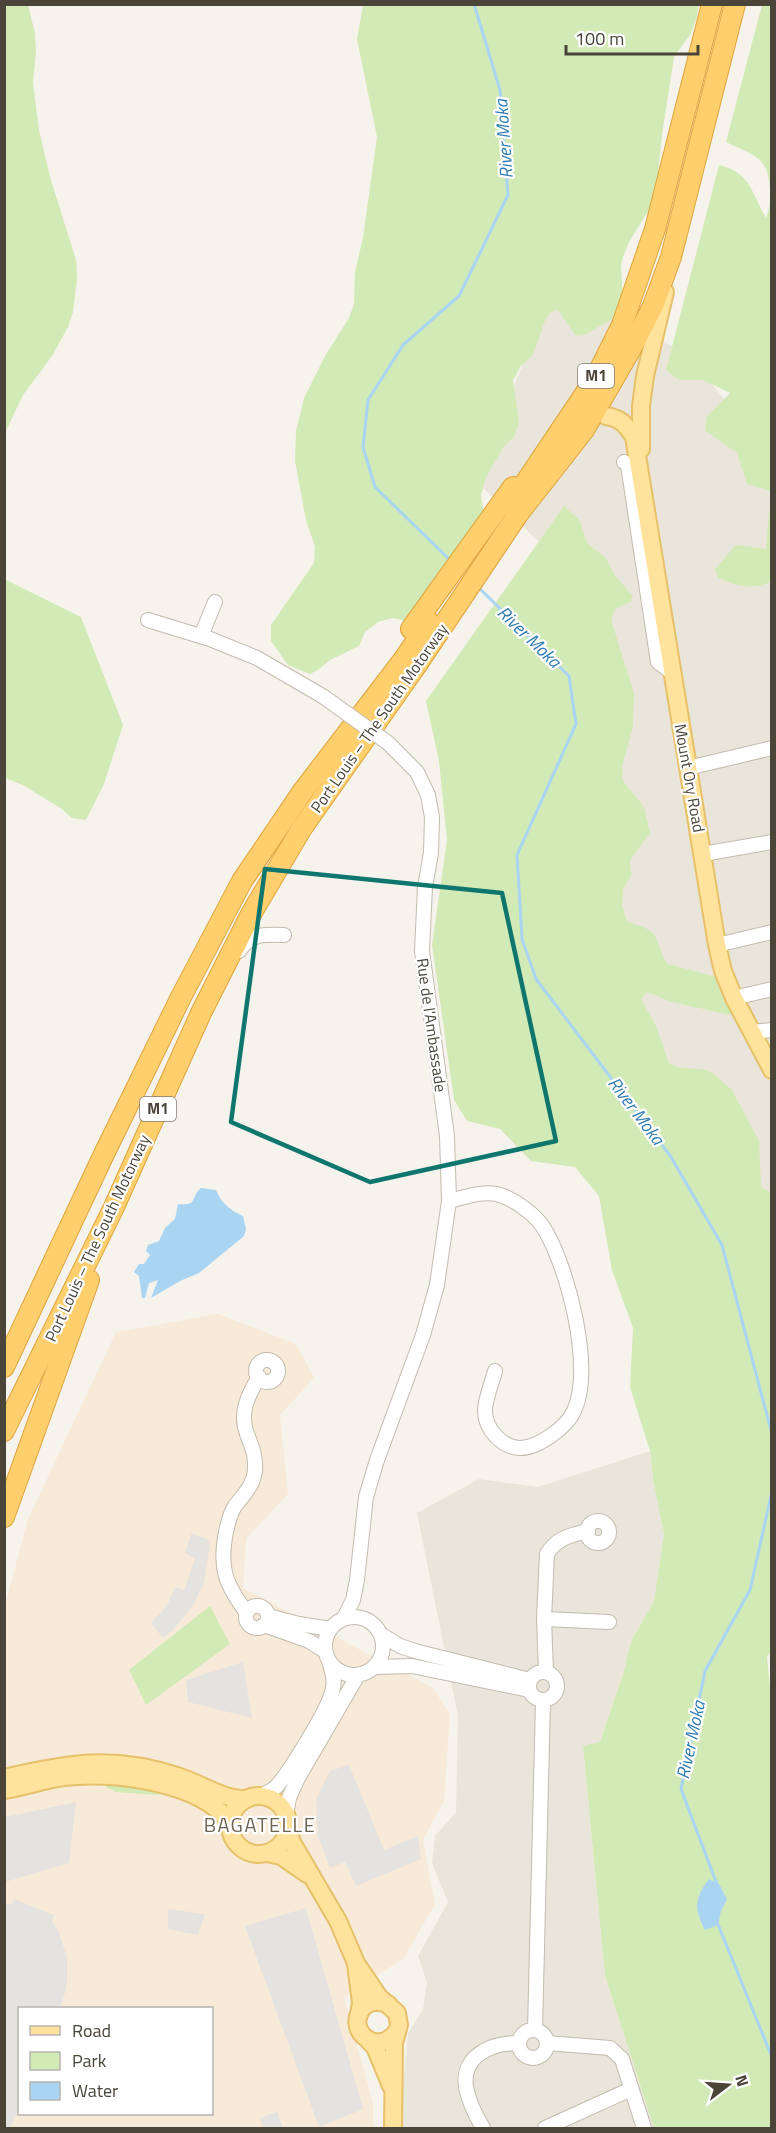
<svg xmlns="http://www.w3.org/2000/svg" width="776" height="2133" font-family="'Titillium Web',sans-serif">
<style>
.residential{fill:#eae5da}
.commercial{fill:#f7ead8;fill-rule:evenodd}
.green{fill:#d2eab5}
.parking{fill:#e5e3e0}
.water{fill:#a9d4f2}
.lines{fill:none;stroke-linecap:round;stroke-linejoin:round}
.stream{stroke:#a9d4f2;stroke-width:3}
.minor-casing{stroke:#c2bbae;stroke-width:16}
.major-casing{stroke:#e6c16a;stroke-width:20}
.highway-casing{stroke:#e0a43c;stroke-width:22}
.minor{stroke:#fff;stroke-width:14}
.major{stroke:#ffe39c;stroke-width:16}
.highway{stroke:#ffcf6e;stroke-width:20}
.minor-bridge-casing{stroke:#c2bbae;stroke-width:16;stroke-linecap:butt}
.minor-bridge{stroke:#fff;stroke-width:14}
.marked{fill:none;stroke:#0f766e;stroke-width:4.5;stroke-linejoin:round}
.labels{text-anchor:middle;stroke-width:4.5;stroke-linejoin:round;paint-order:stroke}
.shield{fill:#fff;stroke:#817c74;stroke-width:1.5}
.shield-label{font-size:15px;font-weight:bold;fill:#4b4439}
.street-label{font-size:16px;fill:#4b4439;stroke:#fff}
.water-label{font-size:18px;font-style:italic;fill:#2e7ab2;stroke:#fff}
.quarter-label{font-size:20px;letter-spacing:1.5px;fill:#6e6250;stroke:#fff}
</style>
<rect width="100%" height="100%" fill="#f6f3ec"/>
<g class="residential">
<path d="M556 284 687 354 771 456V1234L602 948 585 587 475 480Z"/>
<path d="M650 1451 653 1479 664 1534 654 1601 631 1641 624 1671 600 1742 583 1747 605 1976 654 2128H399L408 2033 423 2010 427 1983 418 1956 448 1902 432 1863 435 1836 456 1812 458 1716 417 1513 479 1479 538 1487Z"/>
</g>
<path class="commercial" d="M218 1314 296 1344 314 1378 280 1415 288 1494 246 1539 243 1588 433 1688 450 1715 444 1801 423 1839 435 1904 404 1958 344 1997 373 2104V2128H5L4 1609 28 1519 116 1332ZM20 2008H212V2114H20Z"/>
<g class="green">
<path d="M5 4 28 5 35 33 36 51 33 83 39 130 50 177 76 260 77 279 73 312 68 327 52 356 23 395 5 433Z"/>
<path d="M363 5H699L696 20 690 35 674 57 662 135 657 185 650 208 629 242 623 257 621 265 623 298 620 306 611 320 584 335 576 336 558 310 551 312 546 318 533 355 521 366 513 380 519 423 514 437 504 446 485 479 481 496 484 513 411 622 393 618 378 622 365 632 359 646 330 660 318 670 310 674 288 665 271 641V625L314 563 315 547 306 520 295 461 296 431 304 398 325 356 349 318 354 304 355 272 363 238 377 137 357 39Z"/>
<path d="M762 5H772L771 491 747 484 737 453 705 430 707 416 730 393 703 380H679L666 370 719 165C751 173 751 192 766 218 770 209 770 201 770 190 768 155 754 156 726 142Z"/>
<path d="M564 506 580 521 587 543 605 557 616 577 632 595 631 602C618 607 612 607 612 623L634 693 633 727 622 766 623 781 644 807 650 833 630 860 631 876 623 889 622 905 627 922C634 924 644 926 650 931 660 938 659 955 668 964L717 977 731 1007V1015L668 1001 654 994 646 993 641 999 656 1026 669 1063 676 1067 707 1070 714 1074 732 1090 759 1141 761 1187 771 1193 772 1650 767 1657 772 1709 771 2128H654L605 1976 583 1746 600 1742 624 1671 631 1641 654 1601 664 1534 653 1479 650 1451 630 1387 633 1328 612 1270 599 1196 575 1167 531 1161 500 1129 467 1121 454 1100 432 945 447 840 439 761 426 701Z"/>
<path d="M771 510V582C751 589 737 588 718 577L715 569 736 545 766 549 769 512Z"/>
<path d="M5 550 6 580 81 617 123 725 104 784 86 820 72 818 62 809 23 785 5 778Z"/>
<path d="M210 1606 230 1644 146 1705 129 1670Z"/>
<path d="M108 1782 170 1791 157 1795 116 1792 106 1787 105 1784Z"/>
</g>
<g class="parking">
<path d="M191 1534 207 1539 210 1544 204 1583 192 1607 172 1631 163 1638 151 1623 167 1606 175 1587 184 1590 195 1559 185 1553Z"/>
<path d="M243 1662 252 1718 188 1702 186 1680Z"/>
<path d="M349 1765 384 1850 418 1836 421 1859 356 1886 345 1862 330 1868 318 1836 316 1799 330 1771Z"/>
<path d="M76 1802 69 1863 5 1882V1817Z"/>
<path d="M14 1899 54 1915 52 1922 58 1930 67 1957V1978L66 1989 60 2008H20L19 2109 10 2128H5L4 1903 11 1905Z"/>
<path d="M306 1908 363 2109 319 2127 245 1926Z"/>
<path d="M168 1909 205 1914 198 1935 168 1929Z"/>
<path d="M277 2112 283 2128H263L260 2118Z"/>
</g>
<g class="water">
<path d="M201 1188 216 1190C221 1203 230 1210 243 1216L246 1229 244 1236 199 1273 180 1281 151 1298 158 1280 149 1283 145 1298H142L139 1276 134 1272 139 1264H144L150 1255 146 1251 148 1245 159 1241 165 1228 175 1219 178 1204C199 1206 190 1197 201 1188Z"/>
<path d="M709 1879 719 1884 727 1899 721 1911 718 1925 705 1930C694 1908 694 1899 709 1879Z"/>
</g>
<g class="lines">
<g class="stream">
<path d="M451 561 375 487 363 447 368 400 403 345 459 296 508 195 500 90 474 4"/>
<path d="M477 586 569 676 576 724 517 855 522 939 536 979 671 1157 722 1245 772 1434"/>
<path d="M718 1887 681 1789 705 1671 750 1590 772 1491"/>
<path d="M717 1922 772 2057"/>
</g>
<g class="minor-casing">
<g id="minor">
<path d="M624 462 628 465 658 662 673 673"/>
<path d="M148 620 210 639 257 658 324 697"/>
<path d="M201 636 215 602"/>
<path d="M688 768 772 748"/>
<path d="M703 854 772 842"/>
<path d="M717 945 772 932"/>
<path d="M239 951C252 933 263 934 284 935"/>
<path d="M734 998 772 989"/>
<path d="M751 1032 772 1030"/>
<path d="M449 1201C466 1197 486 1189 503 1196 518 1202 537 1216 545 1230 568 1269 594 1368 574 1411 567 1427 537 1449 519 1448 502 1447 485 1429 485 1411 485 1399 492 1383 495 1371"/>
<circle cx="267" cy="1371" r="11"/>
<circle cx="598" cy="1532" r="11"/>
<circle cx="257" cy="1617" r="11"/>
<path d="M247 1613C225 1584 219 1568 226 1532 228 1523 230 1513 235 1506 244 1494 254 1485 255 1470 256 1456 252 1447 247 1434 239 1413 248 1395 259 1377"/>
<path d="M268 1616 299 1624 330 1629"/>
<circle cx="354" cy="1646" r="29"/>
<path d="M344 1618 353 1600 357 1580 366 1497 377 1460 423 1335 437 1285 449 1201 447 1136 422 951 425 887 431 853 432 817 428 795 417 772 388 743"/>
<path d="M544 1619 609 1622"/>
<path d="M264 1625 309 1641 325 1651"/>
<path d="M382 1635 400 1646 415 1651 530 1680"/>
<path d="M375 1667 412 1666 529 1690"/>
<circle cx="543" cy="1686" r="14"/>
<path d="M546 1672 544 1619 547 1554C556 1538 571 1535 588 1531"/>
<path d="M261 1796C267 1793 273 1790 277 1786 290 1770 330 1708 333 1688 335 1679 332 1670 329 1661"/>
<path d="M286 1815 289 1798 298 1778 358 1675"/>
<circle cx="533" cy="2044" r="14"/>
<path d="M535 2030 543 1701"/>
<path d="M547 2043 610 2048 622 2059 644 2128"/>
<path d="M483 2128C478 2119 472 2109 469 2098 455 2060 486 2043 519 2043"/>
<path d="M545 2128 631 2089"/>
</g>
</g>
<g class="major-casing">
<g id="major">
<path d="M606 416C621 418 626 425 634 437L717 945 723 971 734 998 772 1070"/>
<path d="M641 449V406L645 376 665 292"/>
<path d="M4 1778C68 1763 113 1755 177 1776 201 1783 222 1800 247 1799"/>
<path d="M4 1790C24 1787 43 1780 63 1777 111 1771 201 1781 231 1824"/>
<circle cx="259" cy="1825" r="29"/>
<path d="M288 1831 293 1844 338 1921 356 1963 379 1997 397 2013 399 2025 394 2043 393 2128"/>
<path d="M267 1853 281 1856 307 1874"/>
<path d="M356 1964 361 2003 359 2015"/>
<path d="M388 2004C380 2001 372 2000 365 2006 342 2026 376 2060 397 2031"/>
<path d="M369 2041 375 2047 391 2086"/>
</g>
</g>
<g class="highway-casing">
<g id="highway">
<path d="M511 504 595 379 622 325 655 229 712 4"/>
<path d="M411 629 513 487"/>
<path d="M4 1367 104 1154 181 997 242 881 303 791 404 659 429 622"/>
<path d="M4 1431 114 1207 201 1013 251 914 302 828 414 669 518 514 584 430 632 347 653 306 671 257 735 4"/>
<path d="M4 1517 89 1280"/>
</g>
</g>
<use href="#minor" class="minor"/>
<use href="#major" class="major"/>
<use href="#highway" class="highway"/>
<g class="minor-bridge-casing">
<path id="minor-bridge" d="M324 697 388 743"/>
</g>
<use href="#minor-bridge" class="minor-bridge"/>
</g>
<path class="marked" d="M265 869 502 893 556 1141 370 1182 231 1122Z"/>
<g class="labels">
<g class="shield">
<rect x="578" y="364" width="36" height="24" rx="4.5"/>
<rect x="140" y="1097" width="36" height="24" rx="4.5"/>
</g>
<g class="shield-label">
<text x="596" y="381">M1</text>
<text x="158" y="1114">M1</text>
</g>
<g class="street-label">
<text transform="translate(379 718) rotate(-55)" y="6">Port Louis – The South Motorway</text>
<text transform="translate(690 778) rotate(80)" y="6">Mount Ory Road</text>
<text transform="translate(432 1025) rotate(82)" y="6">Rue de l'Ambassade</text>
<text transform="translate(97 1238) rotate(-65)" y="6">Port Louis – The South Motorway</text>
</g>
<g class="water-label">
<text transform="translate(504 139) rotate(-94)" y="6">River Moka</text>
<text transform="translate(529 637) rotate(44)" y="6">River Moka</text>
<text transform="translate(636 1111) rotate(53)" y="6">River Moka</text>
<text transform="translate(691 1740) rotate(-78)" y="6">River Moka</text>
</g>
<g class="quarter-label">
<text x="260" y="1832">BAGATELLE</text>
</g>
</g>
<rect width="776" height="2133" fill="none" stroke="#4b4439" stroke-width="12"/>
<rect x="18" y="2007" width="195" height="108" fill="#ffffff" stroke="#b7b4b0" stroke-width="1.5"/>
<rect x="30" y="2026" width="30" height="9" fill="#ffe39c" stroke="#b7b4b0" stroke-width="1.5"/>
<text x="72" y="2037" font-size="18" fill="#4b4439">Road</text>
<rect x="30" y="2052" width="30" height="18" fill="#d2eab5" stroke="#b7b4b0" stroke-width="1.5"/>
<text x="72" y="2067" font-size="18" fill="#4b4439">Park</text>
<rect x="30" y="2082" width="30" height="18" fill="#a9d4f2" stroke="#b7b4b0" stroke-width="1.5"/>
<text x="72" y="2097" font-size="18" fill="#4b4439">Water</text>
<g transform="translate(728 2085) rotate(73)" stroke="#ffffff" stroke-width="4.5" paint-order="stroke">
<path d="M0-4.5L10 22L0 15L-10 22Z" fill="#4b4439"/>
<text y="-9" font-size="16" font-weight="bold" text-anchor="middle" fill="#4b4439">N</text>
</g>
<path d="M566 45v9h132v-9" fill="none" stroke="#4b4439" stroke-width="3"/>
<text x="575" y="45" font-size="18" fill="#4b4439" stroke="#ffffff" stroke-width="4.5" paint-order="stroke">100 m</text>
</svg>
